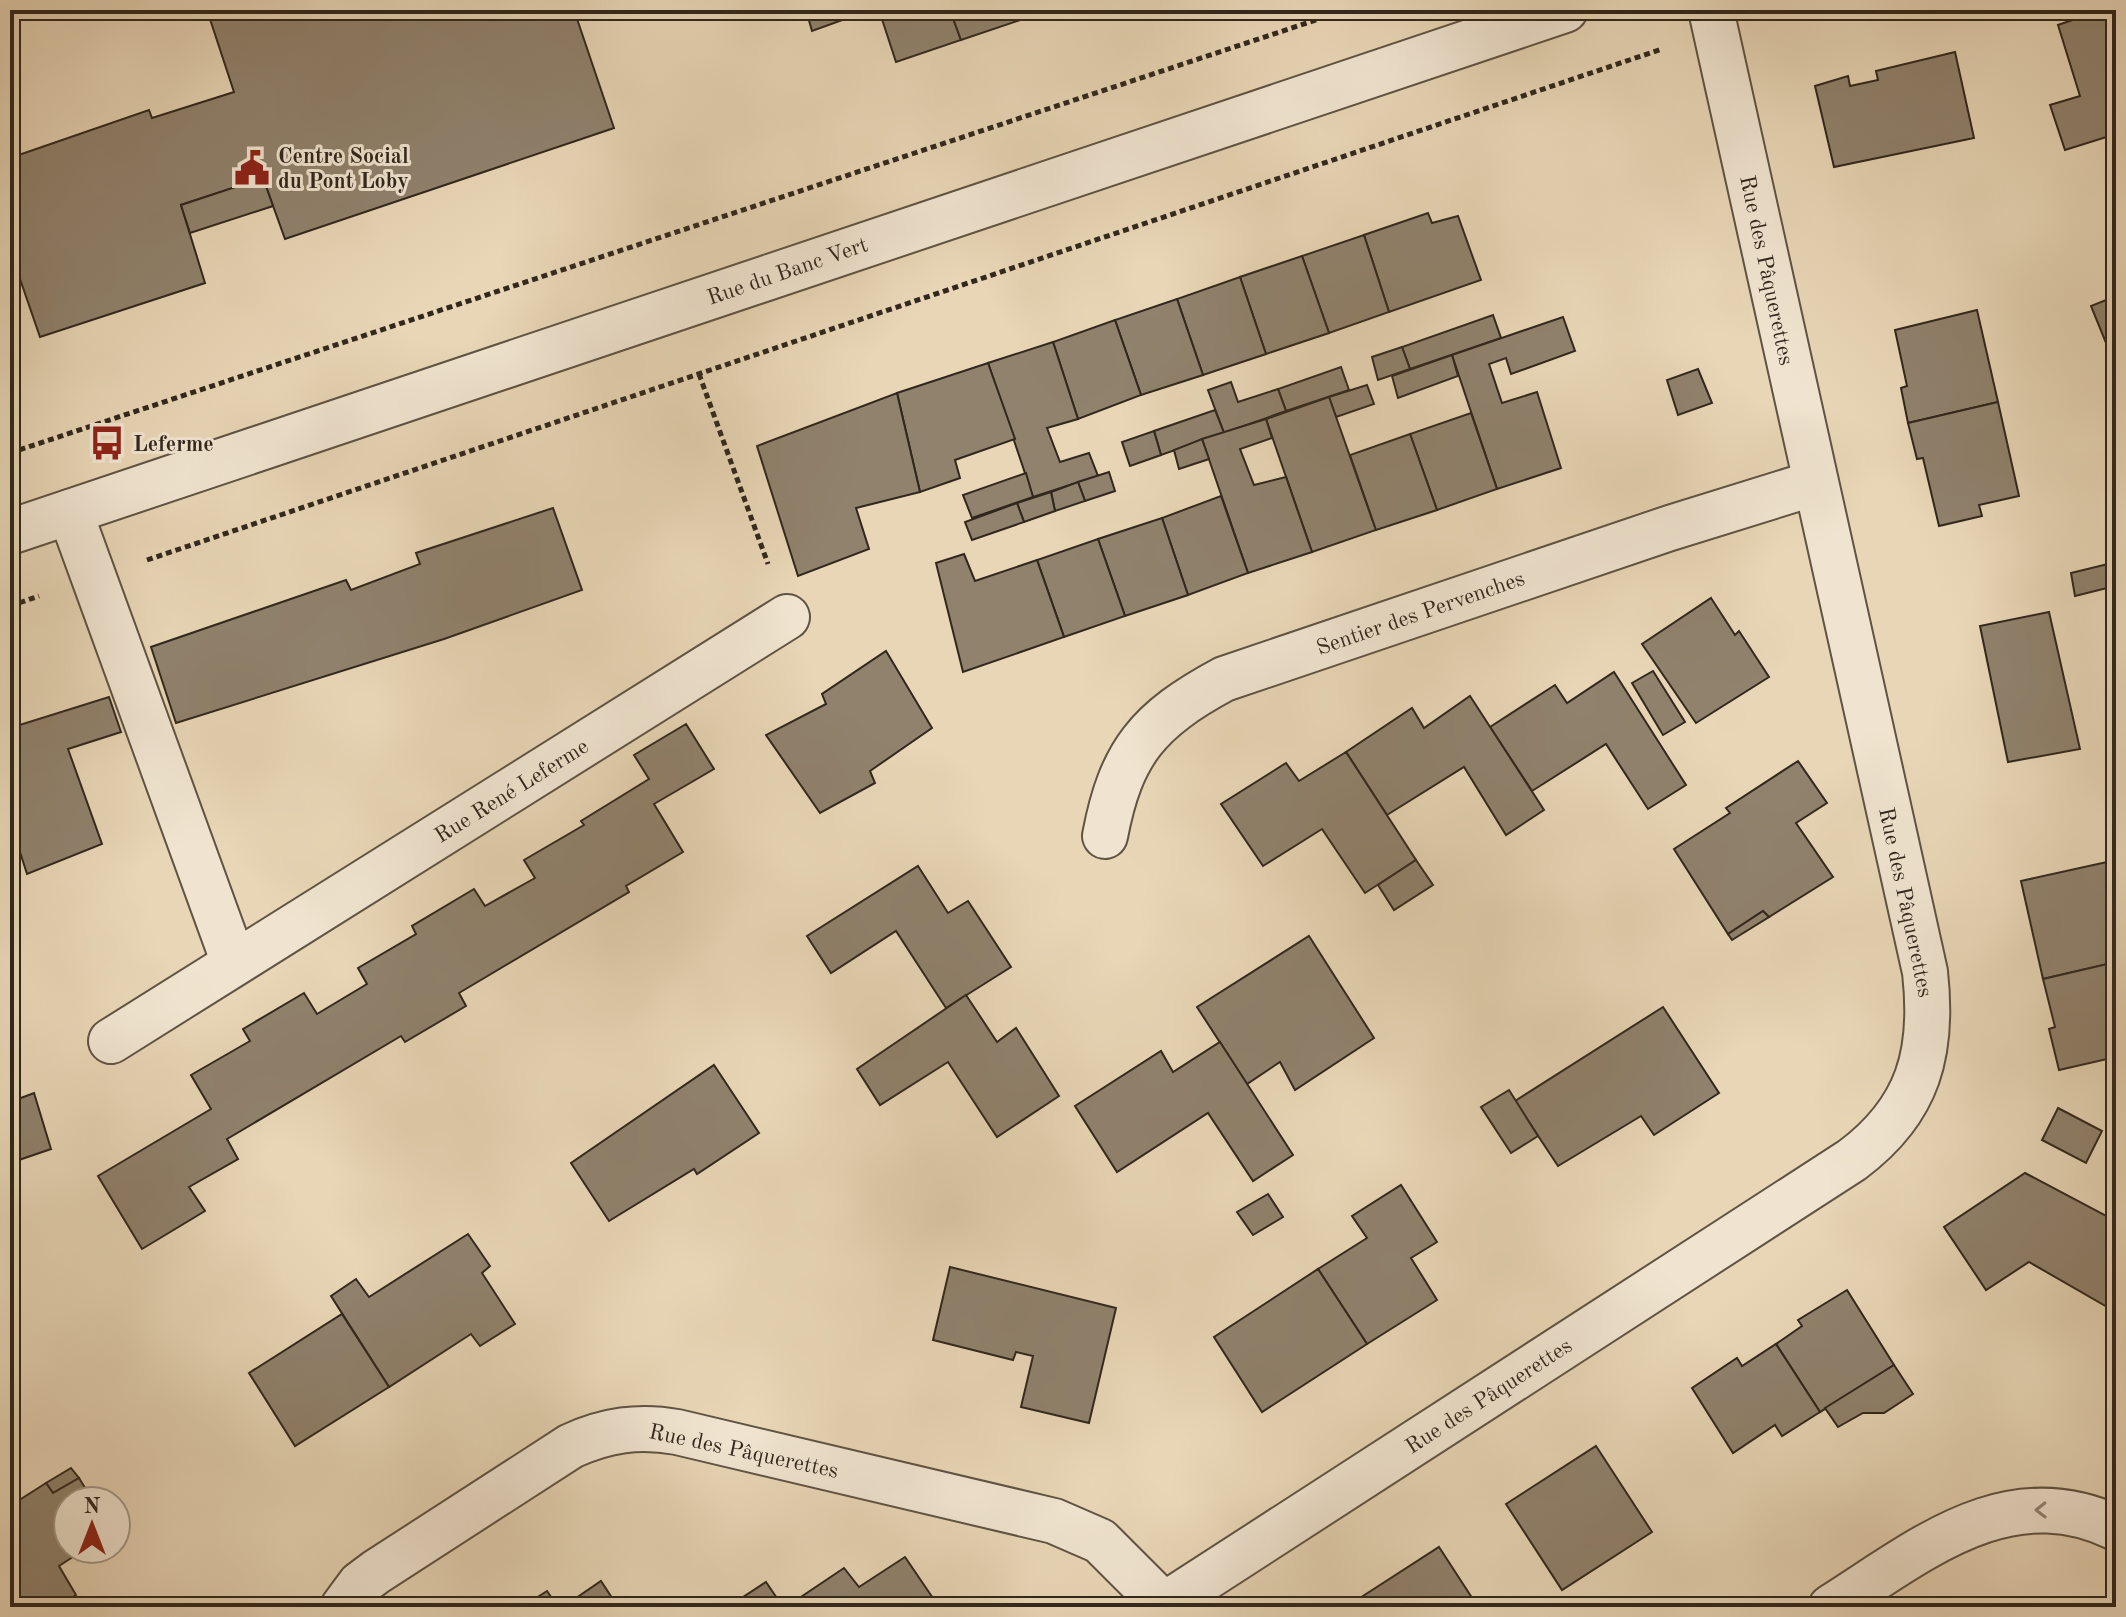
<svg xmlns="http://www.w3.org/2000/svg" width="2126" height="1617" font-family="'Old Standard TT',serif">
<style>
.building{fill:#90826d;stroke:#31271d;stroke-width:2}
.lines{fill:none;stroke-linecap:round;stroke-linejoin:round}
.minor-casing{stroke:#5f5343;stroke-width:48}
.tertiary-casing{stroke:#5f5343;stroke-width:48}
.path{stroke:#31271d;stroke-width:5;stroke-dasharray:6 4;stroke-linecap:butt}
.minor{stroke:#f0e4d0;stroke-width:44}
.tertiary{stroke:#f0e4d0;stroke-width:44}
.oneway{stroke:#908676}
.labels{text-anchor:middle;stroke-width:6;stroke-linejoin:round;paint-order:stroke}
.poi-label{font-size:22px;font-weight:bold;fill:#31271d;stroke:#f0e4d0;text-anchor:start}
.street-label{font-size:22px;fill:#31271d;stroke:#f0e4d0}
</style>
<rect width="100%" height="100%" fill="#e8d6b6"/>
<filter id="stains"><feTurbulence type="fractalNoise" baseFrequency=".0025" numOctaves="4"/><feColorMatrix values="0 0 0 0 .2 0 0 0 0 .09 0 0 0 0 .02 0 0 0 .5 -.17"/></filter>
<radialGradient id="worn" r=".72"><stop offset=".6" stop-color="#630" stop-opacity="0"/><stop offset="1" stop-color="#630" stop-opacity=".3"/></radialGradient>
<g class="building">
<path d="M207 10H574L614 128 285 239 263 178 181 205 205 283 40 337 10 250V158L149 110 152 118 234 92Z"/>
<path d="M806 10H870L812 31Z"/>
<path d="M879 10H950L961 40 896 62Z"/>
<path d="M950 10H1020L1023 19 961 40Z"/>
<path d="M1020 10H1051L1023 19Z"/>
<path d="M2102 10H2116V134L2065 150 2050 105 2080 96 2058 25Z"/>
<path d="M1955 52 1974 138 1834 167 1815 86 1848 76 1850 86 1878 80 1876 71Z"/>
<path d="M263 178 273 206 190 233 181 205Z"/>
<path d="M1428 213 1432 223 1458 216 1481 280 1389 312 1364 235Z"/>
<path d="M1364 235 1389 312 1329 333 1302 256Z"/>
<path d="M1302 256 1329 333 1266 354 1240 277Z"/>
<path d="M1240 277 1266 354 1203 375 1177 299Z"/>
<path d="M2116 296V339L2106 343 2091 306Z"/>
<path d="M1177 299 1203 375 1141 395 1115 320Z"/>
<path d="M1977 310 1998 402 1908 423 1901 388 1907 386 1895 330Z"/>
<path d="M1493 315 1501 338 1410 369 1402 347Z"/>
<path d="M1563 317 1575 351 1511 374 1506 358 1489 364 1502 403 1537 392 1561 468 1497 489 1452 355Z"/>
<path d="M1115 320 1141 395 1078 419 1053 342Z"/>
<path d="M1053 342 1078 419 1047 428 1060 462 1089 453 1098 476 1033 497 988 363Z"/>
<path d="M1402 347 1410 369 1378 380 1372 357Z"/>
<path d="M1452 355 1458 376 1398 398 1392 376Z"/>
<path d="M988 363 1015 439 955 460 960 478 920 492 897 393Z"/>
<path d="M1341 367 1349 390 1286 411 1278 389Z"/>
<path d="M1698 369 1712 403 1678 415 1667 380Z"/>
<path d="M1231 382 1238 402 1278 389 1286 411 1224 433 1208 390Z"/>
<path d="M1367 385 1374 404 1336 417 1329 397Z"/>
<path d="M897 393 920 492 856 508 869 549 798 576 757 446Z"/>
<path d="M1329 397 1376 530 1312 552 1266 419Z"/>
<path d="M1998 402 2019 496 1979 505 1982 516 1939 526 1923 458 1917 459 1908 423Z"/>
<path d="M1215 410 1224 433 1161 455 1154 431Z"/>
<path d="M1471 413 1497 489 1437 510 1410 434Z"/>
<path d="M1266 419 1272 438 1240 449 1254 485 1286 477 1312 552 1248 573 1202 439Z"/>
<path d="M1154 431 1161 455 1130 466 1122 442Z"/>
<path d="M1410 434 1437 510 1376 530 1350 455Z"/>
<path d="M1202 439 1209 459 1179 469 1174 450Z"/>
<path d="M1109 472 1115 491 1085 501 1078 482Z"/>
<path d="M1026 473 1033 497 972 518 963 495Z"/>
<path d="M1078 482 1085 501 1055 511 1051 492Z"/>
<path d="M1051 492 1055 511 1024 522 1017 503Z"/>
<path d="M1221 496 1248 573 1188 595 1162 518Z"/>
<path d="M1017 503 1024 522 972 540 965 522Z"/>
<path d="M553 508 582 590 444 639 176 723 151 647 346 580 351 590 420 564 416 553Z"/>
<path d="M1162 518 1188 595 1125 616 1098 539Z"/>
<path d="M1098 539 1125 616 1064 637 1037 560Z"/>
<path d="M964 554 975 581 1037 560 1064 637 963 672 936 563Z"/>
<path d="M2112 563 2116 599 2109 602 2107 588 2075 596 2071 573Z"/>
<path d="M1711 598 1735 635 1739 631 1769 677 1696 723 1642 644Z"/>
<path d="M2049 612 2080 749 2008 762 1980 626Z"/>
<path d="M886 651 932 728 870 771 875 783 820 813 766 735 826 704 822 694Z"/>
<path d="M1653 671 1685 722 1663 735 1632 683Z"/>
<path d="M1614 672 1686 785 1648 809 1606 744 1532 791 1490 727 1555 685 1567 703Z"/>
<path d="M1470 696 1544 810 1506 835 1464 767 1387 815 1346 752 1412 708 1424 728Z"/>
<path d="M109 697 121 732 68 749 102 844 27 874 10 821V728Z"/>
<path d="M686 724 714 769 654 804 683 852 626 886 629 892 459 993 466 1006 405 1042 401 1036 227 1139 238 1159 189 1187 205 1211 142 1249 98 1176 211 1109 191 1075 250 1041 243 1029 304 993 317 1014 367 984 358 968 416 934 412 926 474 889 485 906 535 878 524 860 584 825 581 821 649 779 634 755Z"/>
<path d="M1346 752 1416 860 1365 893 1322 829 1263 866 1221 804 1286 763 1299 781Z"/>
<path d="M1798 761 1827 803 1796 823 1833 877 1769 917 1763 911 1728 934 1674 849 1730 813 1726 808Z"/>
<path d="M1416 860 1433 885 1394 910 1378 885Z"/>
<path d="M2116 860V962L2043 979 2021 881Z"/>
<path d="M918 866 948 913 968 901 1011 967 946 1008 896 931 831 973 807 936Z"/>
<path d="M1763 911 1769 917 1732 940 1728 934Z"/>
<path d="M1309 936 1374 1038 1295 1090 1280 1062 1247 1084 1197 1007Z"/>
<path d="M2116 962V1057L2059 1070 2049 1029 2055 1027 2043 979Z"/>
<path d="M966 995 997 1042 1016 1028 1059 1096 997 1137 948 1062 880 1105 857 1069Z"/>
<path d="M1663 1007 1719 1093 1654 1135 1641 1116 1558 1166 1515 1101Z"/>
<path d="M1220 1042 1293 1155 1253 1181 1208 1113 1117 1172 1075 1106 1161 1051 1173 1072Z"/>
<path d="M714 1065 759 1133 697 1174 694 1169 609 1221 571 1163Z"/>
<path d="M1509 1090 1538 1136 1511 1153 1481 1107Z"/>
<path d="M34 1093 51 1149 10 1163V1102Z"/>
<path d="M2058 1108 2102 1131 2086 1163 2042 1140Z"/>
<path d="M2025 1173 2116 1221V1312L2029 1262 1986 1290 1944 1227Z"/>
<path d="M1401 1185 1437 1242 1411 1258 1437 1300 1367 1344 1318 1269 1367 1238 1352 1216Z"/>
<path d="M1268 1194 1283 1217 1253 1235 1237 1212Z"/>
<path d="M468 1234 490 1266 482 1273 515 1324 480 1346 471 1334 389 1387 331 1296 356 1279 369 1297Z"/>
<path d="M10 1243 18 1266 10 1269Z"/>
<path d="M950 1267 1116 1308 1089 1423 1021 1407 1033 1356 1016 1352 1013 1360 933 1340Z"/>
<path d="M1318 1269 1367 1344 1262 1412 1214 1337Z"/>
<path d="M1847 1290 1894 1365 1820 1412 1776 1344 1802 1326 1798 1320Z"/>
<path d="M342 1314 389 1387 295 1446 249 1373Z"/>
<path d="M1776 1344 1820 1412 1782 1436 1775 1425 1733 1453 1692 1388 1737 1358 1742 1366Z"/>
<path d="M1894 1365 1913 1394 1884 1413H1863L1838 1427 1825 1408Z"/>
<path d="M1596 1446 1652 1532 1562 1590 1506 1504Z"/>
<path d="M71 1468 79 1478 53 1493 46 1483Z"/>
<path d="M79 1478 93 1501H68V1549H85L59 1566 76 1595 58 1607H18L10 1594V1506L46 1483 53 1493Z"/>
<path d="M1439 1547 1478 1607H1346Z"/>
<path d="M905 1557 939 1607H786L844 1568 859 1587Z"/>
<path d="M601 1581 618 1607H563Z"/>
<path d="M766 1582 783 1607H728Z"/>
<path d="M547 1591 558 1607H522Z"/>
</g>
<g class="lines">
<g class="minor-casing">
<g id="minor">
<path d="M70 512 234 963"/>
<path d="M1105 836C1121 752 1148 720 1224 679L1670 528 1815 483"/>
<path d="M111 1041 787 617"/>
<path d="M343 1607 360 1584 376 1572 571 1446C606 1430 639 1425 677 1432L1054 1521 1100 1541 1164 1605"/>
<path d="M1161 1607 1852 1160C1919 1110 1934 1052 1925 972L1711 10"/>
<path d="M1831 1607C1920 1551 2007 1476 2116 1528"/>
</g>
</g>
<g class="tertiary-casing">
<path id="tertiary" d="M10 532 1565 10"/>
</g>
<g class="path">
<path d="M699 374 768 564"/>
<path d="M10 453 1346 10"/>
<path d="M147 560 1662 49"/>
<path d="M10 606 39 596"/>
</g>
<use href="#minor" class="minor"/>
<use href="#tertiary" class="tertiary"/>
</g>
<defs><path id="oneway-chevron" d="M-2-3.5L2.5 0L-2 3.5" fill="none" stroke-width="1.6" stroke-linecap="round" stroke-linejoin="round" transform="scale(2)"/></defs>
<use class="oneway" href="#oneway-chevron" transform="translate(2041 1510) rotate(179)"/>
<defs>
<g id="civic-bare" transform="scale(2.76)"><path d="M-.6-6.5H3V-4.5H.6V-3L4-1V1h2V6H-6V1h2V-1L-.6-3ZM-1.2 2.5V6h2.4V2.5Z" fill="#8f2418" stroke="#f0e4d0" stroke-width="2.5" paint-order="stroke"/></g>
<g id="bus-bare" transform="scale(2.76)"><path d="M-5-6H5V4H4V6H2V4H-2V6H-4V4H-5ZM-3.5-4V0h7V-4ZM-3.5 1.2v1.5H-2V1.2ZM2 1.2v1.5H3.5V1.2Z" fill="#8f2418" stroke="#f0e4d0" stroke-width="2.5" paint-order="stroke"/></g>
</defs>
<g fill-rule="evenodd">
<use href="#civic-bare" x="252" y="168"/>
<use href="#bus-bare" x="107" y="443"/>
</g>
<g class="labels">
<g class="poi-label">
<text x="278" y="163">Centre Social<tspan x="278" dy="25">du Pont Loby</tspan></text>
<text x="133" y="451">Leferme</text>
</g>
<g class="street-label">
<text transform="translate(787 270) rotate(-19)" y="8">Rue du Banc Vert</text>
<text transform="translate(1768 270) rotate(78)" y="8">Rue des Pâquerettes</text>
<text transform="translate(1420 612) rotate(-19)" y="8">Sentier des Pervenches</text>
<text transform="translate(511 790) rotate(-32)" y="8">Rue René Leferme</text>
<text transform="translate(1907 902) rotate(78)" y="8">Rue des Pâquerettes</text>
<text transform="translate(1488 1395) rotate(-33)" y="8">Rue des Pâquerettes</text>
<text transform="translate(744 1450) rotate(12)" y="8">Rue des Pâquerettes</text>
</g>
</g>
<rect width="2126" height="1617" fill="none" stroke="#e8d6b6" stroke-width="40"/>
<rect x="12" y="12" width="2102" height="1593" fill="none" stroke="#31271d" stroke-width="4"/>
<rect x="20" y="20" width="2086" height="1577" fill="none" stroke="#31271d" stroke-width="2"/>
<g transform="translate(92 1525)"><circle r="38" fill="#f0e4d0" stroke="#a49888" stroke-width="2"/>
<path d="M0-6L14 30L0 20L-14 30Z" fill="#8f2418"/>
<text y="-12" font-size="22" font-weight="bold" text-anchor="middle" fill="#31271d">N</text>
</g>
<rect width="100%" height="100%" filter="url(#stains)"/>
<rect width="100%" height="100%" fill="url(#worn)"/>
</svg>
